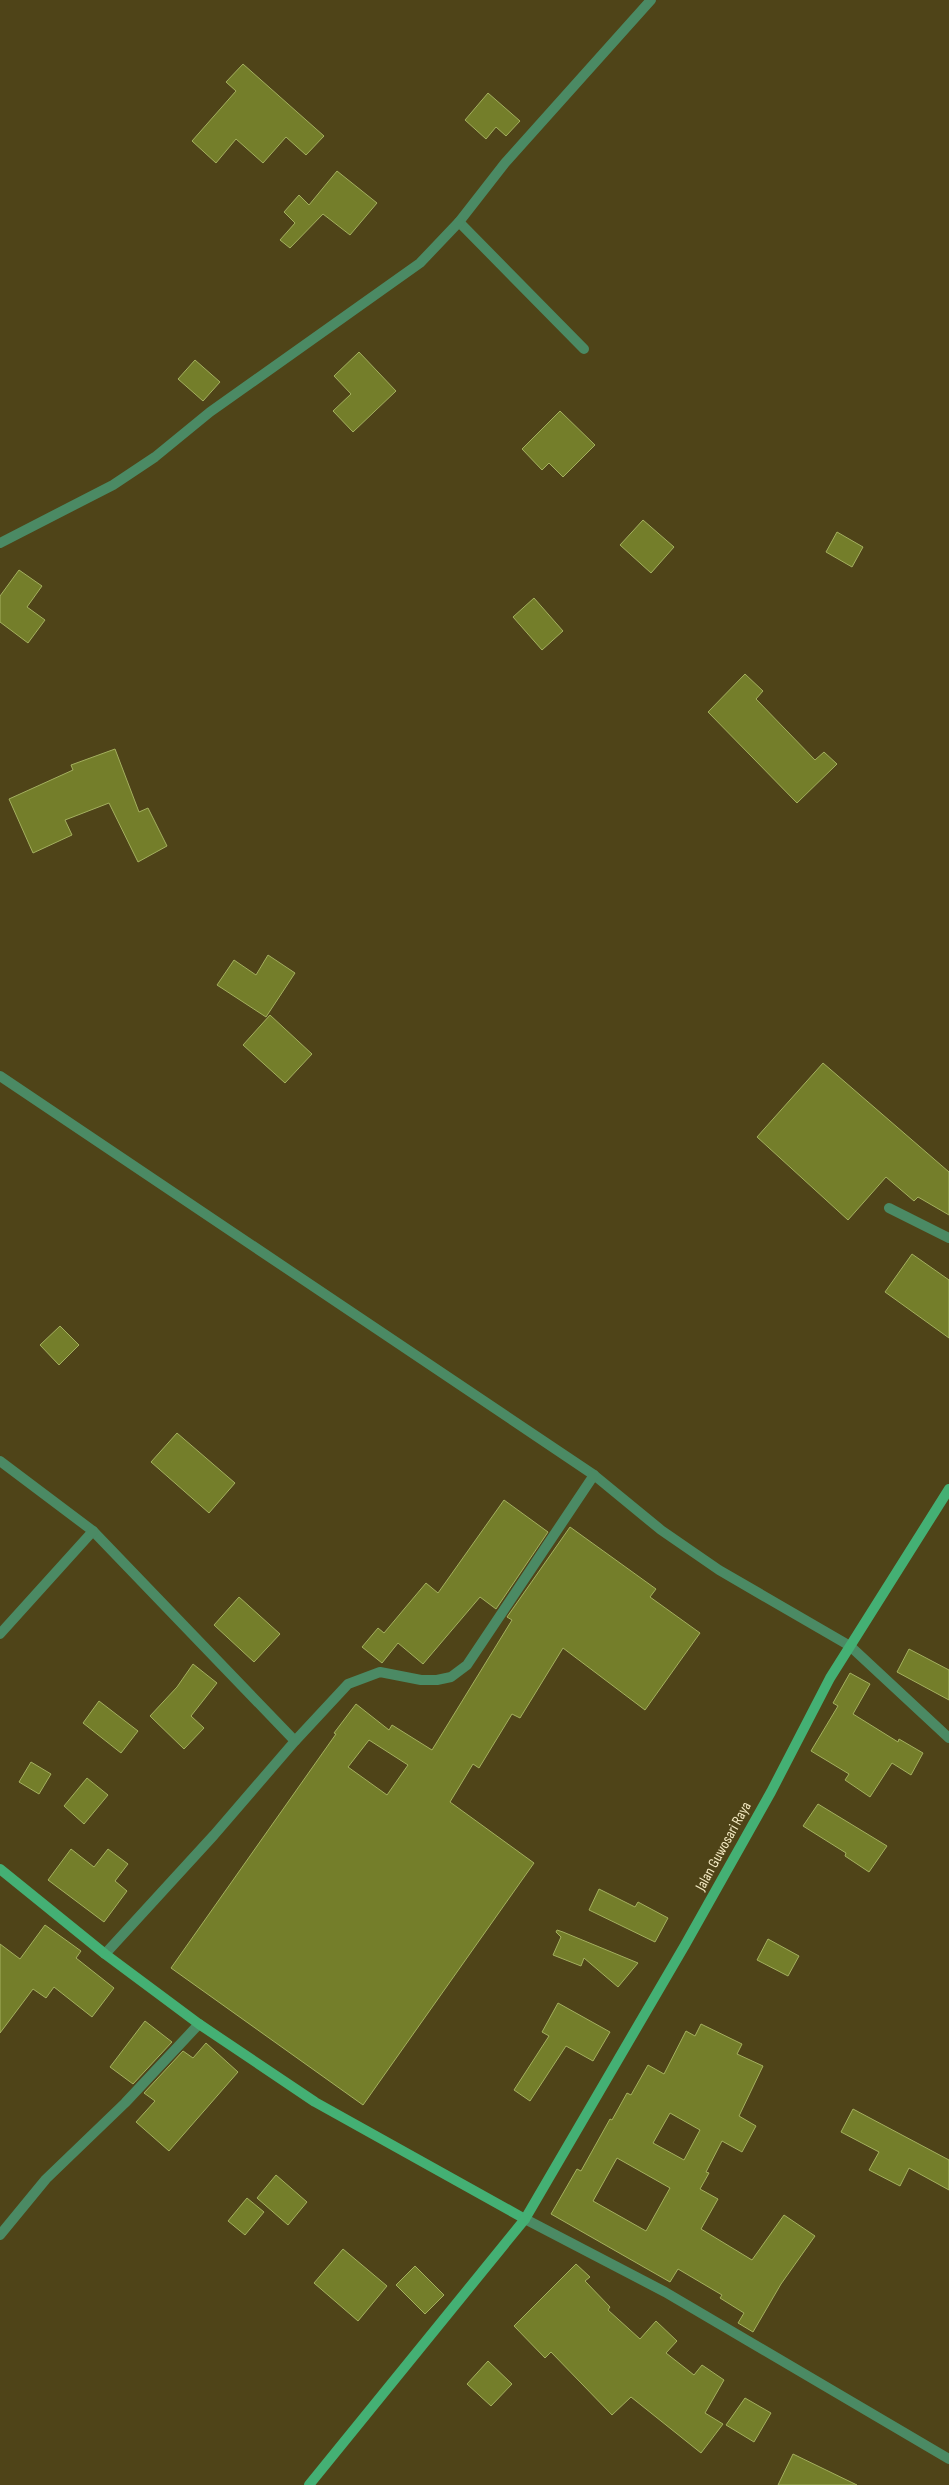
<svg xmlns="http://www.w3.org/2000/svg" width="949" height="2485" font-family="'Sofia Sans Condensed',sans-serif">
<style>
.building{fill:#747e2a;stroke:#a4b05f;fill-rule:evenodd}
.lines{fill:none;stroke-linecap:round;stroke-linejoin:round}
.lane{stroke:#4b8a64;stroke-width:10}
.street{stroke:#4b8a64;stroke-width:10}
.secondary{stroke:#44b074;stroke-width:10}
.labels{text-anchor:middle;stroke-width:4;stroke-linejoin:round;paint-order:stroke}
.street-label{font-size:15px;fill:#f4eac3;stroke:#4f4418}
</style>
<rect width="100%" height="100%" fill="#4f4418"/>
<g class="building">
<path d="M243 64 324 136 306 155 286 137 263 163 236 139 216 163 192 141 236 91 226 82Z"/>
<path d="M488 93 520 121 506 136 496 127 486 139 465 120Z"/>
<path d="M337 171 377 203 350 235 323 214 290 248 280 240 295 223 284 212 299 195 309 205Z"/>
<path d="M359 352 396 391 353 432 333 411 351 394 334 376Z"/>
<path d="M195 360 220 382 203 401 178 379Z"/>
<path d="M560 411 595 445 563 477 549 463 542 470 522 449Z"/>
<path d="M643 520 674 547 651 573 620 545Z"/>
<path d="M837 532 863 547 852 567 826 552Z"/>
<path d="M19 570 42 586 27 607 45 620 28 643 0 622V596Z"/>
<path d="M534 598 563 631 542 650 513 617Z"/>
<path d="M745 674 763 691 756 699 815 760 824 752 837 764 797 803 708 712Z"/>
<path d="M115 749 139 812 148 808 167 846 138 862 109 803 65 820 72 835 33 853 9 799 73 770 71 765Z"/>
<path d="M268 955 295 973 266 1017 217 985 234 960 256 975Z"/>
<path d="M270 1015 312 1054 285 1083 243 1045Z"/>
<path d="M823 1063 949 1172V1215L918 1197 914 1201 886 1177 848 1220 757 1137Z"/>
<path d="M912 1254 949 1280V1338L885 1292Z"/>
<path d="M60 1326 79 1345 59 1365 40 1345Z"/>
<path d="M177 1433 235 1483 209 1513 151 1462Z"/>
<path d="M504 1500 548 1532 496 1609 480 1597 423 1664 398 1643 382 1663 362 1647 378 1628 384 1633 426 1583 438 1593Z"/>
<path d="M570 1527 656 1589 650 1597 700 1633 645 1710 563 1648 520 1718 512 1714 479 1768 473 1764 450 1802 534 1863 363 2105 171 1968 336 1734 334 1733 356 1704 389 1730 392 1725 432 1750 512 1620 507 1617ZM369 1740 408 1765 387 1795 348 1767Z"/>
<path d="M239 1597 280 1634 254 1662 214 1625Z"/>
<path d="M909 1649 949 1670V1700L897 1672Z"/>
<path d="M193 1664 217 1683 191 1716 204 1728 184 1749 150 1716 177 1687Z"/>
<path d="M850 1673 870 1684 853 1714 898 1742 899 1739 923 1753 911 1775 892 1763 870 1797 845 1780 849 1774 811 1751 838 1706 833 1703Z"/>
<path d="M99 1701 138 1731 121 1753 83 1723Z"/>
<path d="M31 1762 51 1774 39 1794 19 1782Z"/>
<path d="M87 1778 108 1795 84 1824 64 1806Z"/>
<path d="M818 1804 887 1846 869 1872 845 1856 846 1853 803 1826Z"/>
<path d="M71 1849 94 1867 108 1849 128 1864 115 1881 127 1891 104 1922 48 1880Z"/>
<path d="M599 1889 635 1907 638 1902 668 1918 655 1942 589 1910Z"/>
<path d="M45 1925 81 1951 76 1958 114 1988 92 2017 54 1987 46 1998 33 1989 0 2033V1944L20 1959Z"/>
<path d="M557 1930 563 1932 638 1963 618 1987 584 1958 581 1966 553 1955 561 1937 556 1932Z"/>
<path d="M768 1939 799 1956 788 1976 757 1960Z"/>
<path d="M558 2003 610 2032 593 2061 566 2046 530 2101 514 2090 549 2036 542 2032Z"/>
<path d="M145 2021 172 2042 133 2084 110 2067Z"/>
<path d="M701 2024 742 2044 737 2054 763 2066 739 2116 756 2126 742 2152 722 2141 706 2172 709 2173 700 2189 718 2199 701 2229 752 2260 784 2215 815 2236 781 2284 753 2332 738 2323 744 2313 720 2298 722 2295 678 2269 670 2282 551 2214 577 2169 581 2171 610 2119 612 2120 627 2093 631 2095 648 2065 664 2074 686 2031 695 2036ZM670 2113 700 2130 684 2160 653 2143ZM617 2158 670 2188 646 2231 593 2201Z"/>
<path d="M206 2043 238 2072 169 2151 136 2122 155 2101 144 2093 183 2051 193 2058Z"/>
<path d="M853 2109 949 2160V2190L909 2168 900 2186 869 2170 879 2152 841 2132Z"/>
<path d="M276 2175 307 2202 288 2225 257 2198Z"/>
<path d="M247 2198 264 2212 245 2235 228 2221Z"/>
<path d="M343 2249 387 2286 358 2321 314 2283Z"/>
<path d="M576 2264 590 2277 585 2281 610 2307 608 2310 640 2339 656 2321 677 2341 666 2353 694 2375 702 2365 724 2380 705 2413 723 2424 701 2453 631 2397 612 2415 551 2352 545 2358 514 2326Z"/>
<path d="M415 2266 444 2295 425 2314 396 2285Z"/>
<path d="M488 2361 512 2384 491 2406 467 2384Z"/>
<path d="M745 2398 771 2413 754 2442 726 2425Z"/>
<path d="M793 2454 857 2485H778Z"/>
</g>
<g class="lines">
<g class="lane">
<path d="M459 222 584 349"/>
<path d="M889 1208 949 1238"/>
</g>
<g class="street">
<path d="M0 543 113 485 155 457 210 412 420 263 459 222 505 163 651 0"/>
<path d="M0 1076 594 1475 661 1530 719 1570 850 1646 949 1738"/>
<path d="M0 1461 93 1531 295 1741"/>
<path d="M0 1634 93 1531"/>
<path d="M105 1954 214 1835 295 1741 348 1684 380 1672 421 1680H437L451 1677 467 1665 594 1475"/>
<path d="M525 2219 665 2292 949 2459"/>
<path d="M0 2235 46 2179 125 2103 199 2024"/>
</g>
<g class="secondary">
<path d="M0 1869 105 1954 199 2024 315 2102 525 2219"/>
<path d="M309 2485 525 2219 685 1945 771 1792 830 1678 949 1489"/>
</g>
</g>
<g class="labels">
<g class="street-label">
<text transform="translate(723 1846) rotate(-61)" y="5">Jalan Guwosari Raya</text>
</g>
</g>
</svg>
